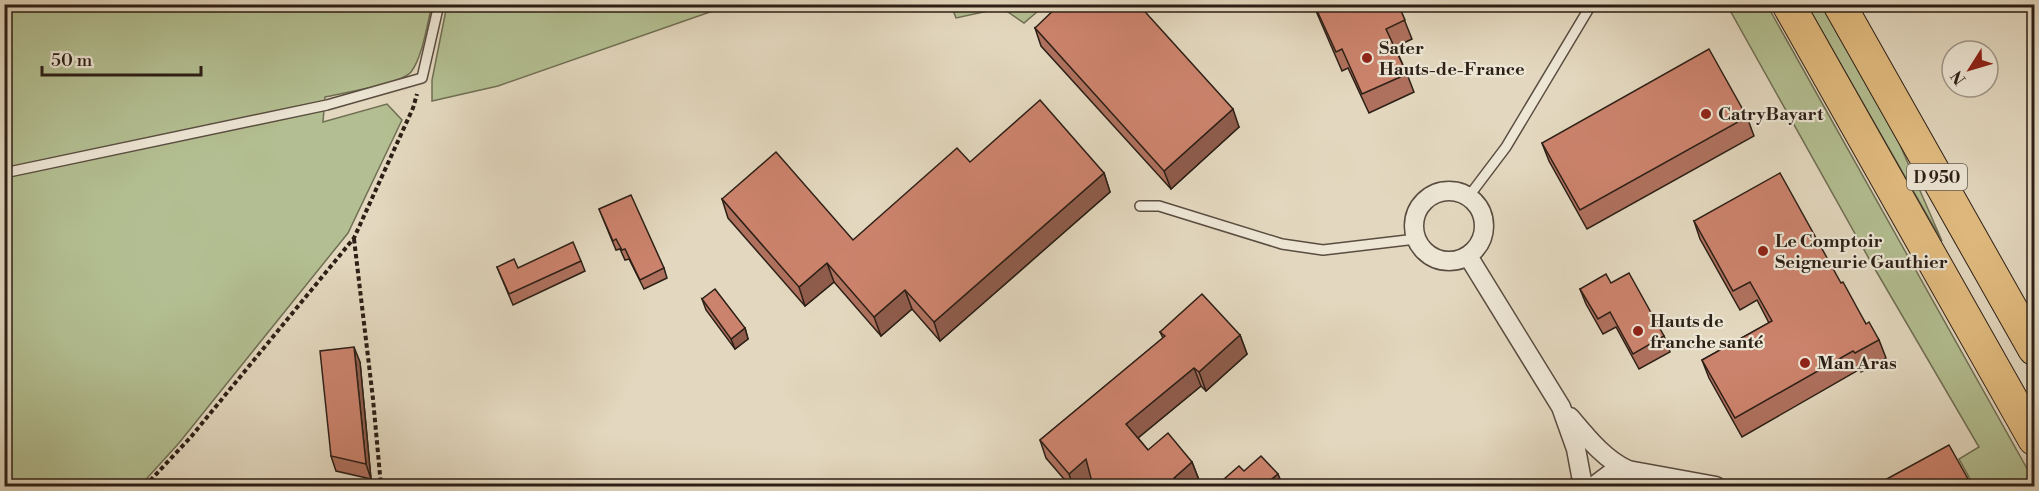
<svg xmlns="http://www.w3.org/2000/svg" width="2039" height="491" font-family="'Libre Bodoni',serif">
<style>
.green{fill:#b3bf92;stroke:#706f54;stroke-width:1.5}
.lines{fill:none;stroke-linecap:round;stroke-linejoin:round}
.lane-casing{stroke:#5a4d40;stroke-width:12}
.street-casing{stroke:#5a4d40;stroke-width:21}
.highway-casing{stroke:#2c1f16;stroke-width:34}
.path{stroke:#2c1f16;stroke-width:4;stroke-dasharray:4.5 3;stroke-linecap:butt}
.lane{stroke:#ede6d5;stroke-width:9}
.street{stroke:#ede6d5;stroke-width:18}
.highway{stroke:#e2bc80;stroke-width:32}
.wall{fill:#af715e;stroke:#2c1f16;stroke-width:1.5}
.shaded-wall{fill:#8f5c4c;stroke:#2c1f16;stroke-width:1.5}
.building{fill:#cc836d;stroke:#2c1f16;stroke-width:1.5}
.poi-dot{fill:#8f2418;stroke:#ede6d5;stroke-width:2}
.labels{text-anchor:middle;stroke-width:4.5;stroke-linejoin:round;paint-order:stroke}
.shield{fill:#ede6d5;stroke:#665b4f;stroke-width:1.5}
.shield-label{font-size:16px;font-weight:bold;fill:#2c1f16}
.poi-label{font-size:18px;font-weight:bold;fill:#2c1f16;stroke:#ede6d5;text-anchor:start}
</style>
<rect width="100%" height="100%" fill="#e3d8bf"/>
<filter id="stains"><feTurbulence type="fractalNoise" baseFrequency=".00333" numOctaves="4"/><feColorMatrix values="0 0 0 0 .2 0 0 0 0 .09 0 0 0 0 .02 0 0 0 .5 -.17"/></filter>
<radialGradient id="worn" r=".72"><stop offset=".6" stop-color="#630" stop-opacity="0"/><stop offset="1" stop-color="#630" stop-opacity=".3"/></radialGradient>
<g class="green">
<path d="M4 5H432C427 24 423 56 411 72 401 84 342 93 325 97L323 122 387 104 402 120 348 233 179 443 140 486H5Z"/>
<path d="M447 5V4L730 5 498 86 432 101V80Z"/>
<path d="M951 5V4L1045 5 1024 23 1002 8 956 18Z"/>
<path d="M1727 5H1767L2034 481V486H1974L1959 459 1979 447 1872 264Z"/>
<path d="M1807 5H1824L1893 129 1942 241Z"/>
</g>
<g class="lines">
<g class="lane-casing">
<g id="lane">
<path d="M4 173 327 105 422 78 439 4"/>
<path d="M1469 196 1506 147 1591 5"/>
<path d="M1140 206H1159L1282 244 1323 250 1416 239"/>
</g>
</g>
<g class="street-casing">
<g id="street">
<circle cx="1449" cy="226" r="35"/>
<path d="M1468 256 1561 407 1576 449 1583 486"/>
<path d="M1570 417C1587 437 1604 459 1628 470L1716 486"/>
<path d="M1594 486 1610 474 1628 470"/>
</g>
</g>
<g class="highway-casing">
<g id="highway">
<path d="M1788 4 2034 439"/>
<path d="M1839 4 2034 349"/>
</g>
</g>
<g class="path">
<path d="M354 239 373 399 381 486"/>
<path d="M145 486 190 438 354 238 413 108 417 94"/>
</g>
<use href="#lane" class="lane"/>
<use href="#street" class="street"/>
<use href="#highway" class="highway"/>
</g>
<g class="wall">
<path d="M1313 4H1398L1412 39 1395 47 1407 74 1414 92 1369 113 1348 68 1342 71Z"/>
<path d="M1035 28 1239 127 1171 189 1041 46Z"/>
<path d="M1747 117 1754 136 1587 229 1549 161 1542 143Z"/>
<path d="M970 162 1104 173 1110 192 940 341 912 309 881 336 834 282 805 306 728 218 722 199 853 240Z"/>
<path d="M599 209 664 268 667 278 644 289 629 259 625 260 620 249 616 250Z"/>
<path d="M1694 221 1841 283 1866 324 1879 340 1886 358 1861 372 1860 369 1742 437 1709 378 1702 360 1769 323 1757 300 1740 310 1700 239Z"/>
<path d="M581 261 585 271 513 305 497 267 518 268Z"/>
<path d="M1611 283 1664 336 1670 352 1639 369 1616 327 1603 334 1586 304 1580 289Z"/>
<path d="M702 299 745 328 748 339 735 349 706 310Z"/>
<path d="M1160 332 1240 335 1247 354 1206 391 1201 386 1138 438 1148 450 1192 462 1199 480 1091 479 1083 486H1070L1046 458 1040 440 1163 338Z"/>
<path d="M360 362 371 479 336 471 331 456Z"/>
</g>
<g class="shaded-wall">
<path d="M1233 109 1239 127 1171 189 1164 171Z"/>
<path d="M1104 173 1110 192 940 341 934 322Z"/>
<path d="M827 263 834 282 805 306 799 287Z"/>
<path d="M905 290 912 309 881 336 874 317Z"/>
<path d="M745 328 748 339 735 349 731 339Z"/>
<path d="M1240 335 1247 354 1206 391 1199 372Z"/>
<path d="M354 347 360 362 371 479 366 464Z"/>
<path d="M1194 368 1201 386 1133 442 1126 424Z"/>
<path d="M1086 459 1093 477 1083 486H1073L1069 474Z"/>
<path d="M1192 462 1199 480 1192 486H1177L1174 478Z"/>
<path d="M1278 474 1283 486H1263Z"/>
</g>
<g class="building">
<path d="M1060 4H1138L1233 109 1164 171 1035 28Z"/>
<path d="M1314 4H1398L1405 20 1386 29 1407 74 1362 94 1342 49 1336 52Z"/>
<path d="M1709 49 1747 117 1580 210 1542 143Z"/>
<path d="M1040 100 1104 173 934 322 905 290 874 317 827 263 799 287 722 199 776 152 853 240 957 148 970 162Z"/>
<path d="M1780 173 1841 283 1843 282 1866 324 1869 322 1879 340 1855 353 1853 351 1735 418 1702 360 1772 321 1750 282 1733 291 1694 221Z"/>
<path d="M631 195 664 268 640 280 625 249 622 250 616 239 613 241 599 209Z"/>
<path d="M573 242 581 261 509 294 497 267 514 259 518 268Z"/>
<path d="M1629 273 1664 336 1633 354 1610 312 1598 319 1580 289 1606 274 1611 283Z"/>
<path d="M715 289 745 328 731 339 702 299Z"/>
<path d="M1202 294 1240 335 1199 372 1194 368 1126 424 1148 450 1168 433 1192 462 1174 478 1181 486H1093L1086 459 1069 474 1040 440 1165 336 1160 332Z"/>
<path d="M354 347 366 464 331 456 320 351Z"/>
<path d="M1949 445 1972 486H1874Z"/>
<path d="M1261 456 1278 474 1263 486H1216L1239 466 1244 471Z"/>
</g>
<g class="poi-dot">
<circle cx="1367" cy="58" r="6"/>
<circle cx="1706" cy="114" r="6"/>
<circle cx="1763" cy="251" r="6"/>
<circle cx="1638" cy="331" r="6"/>
<circle cx="1805" cy="363" r="6"/>
</g>
<g class="labels">
<rect class="shield" x="1907" y="164" width="60" height="26" rx="4.5"/>
<g class="shield-label">
<text x="1937" y="183">D 950</text>
</g>
<g class="poi-label">
<text x="1379" y="54">Sater<tspan x="1379" dy="21">Hauts-de-France</tspan></text>
<text x="1718" y="120">CatryBayart</text>
<text x="1775" y="247">Le Comptoir<tspan x="1775" dy="21">Seigneurie Gauthier</tspan></text>
<text x="1650" y="327">Hauts de<tspan x="1650" dy="21">franche santé</tspan></text>
<text x="1817" y="369">Man Aras</text>
</g>
</g>
<rect width="2039" height="491" fill="none" stroke="#e3d8bf" stroke-width="24"/>
<rect x="6" y="6" width="2027" height="479" fill="none" stroke="#2c1f16" stroke-width="3"/>
<rect x="12" y="12" width="2015" height="467" fill="none" stroke="#2c1f16" stroke-width="1.5"/>
<g transform="translate(1970 69) rotate(233)"><circle r="28" fill="#ede6d5" stroke="#a09689" stroke-width="1.5"/>
<path d="M0-4.5L10 22L0 15L-10 22Z" fill="#8f2418"/>
<text y="-9" font-size="16" font-weight="bold" text-anchor="middle" fill="#2c1f16">N</text>
</g>
<path d="M42 66v9h159v-9" fill="none" stroke="#2c1f16" stroke-width="3"/>
<text x="51" y="66" font-size="18" fill="#2c1f16" stroke="#ede6d5" stroke-width="4.5" paint-order="stroke">50 m</text>
<rect width="100%" height="100%" filter="url(#stains)"/>
<rect width="100%" height="100%" fill="url(#worn)"/>
</svg>
